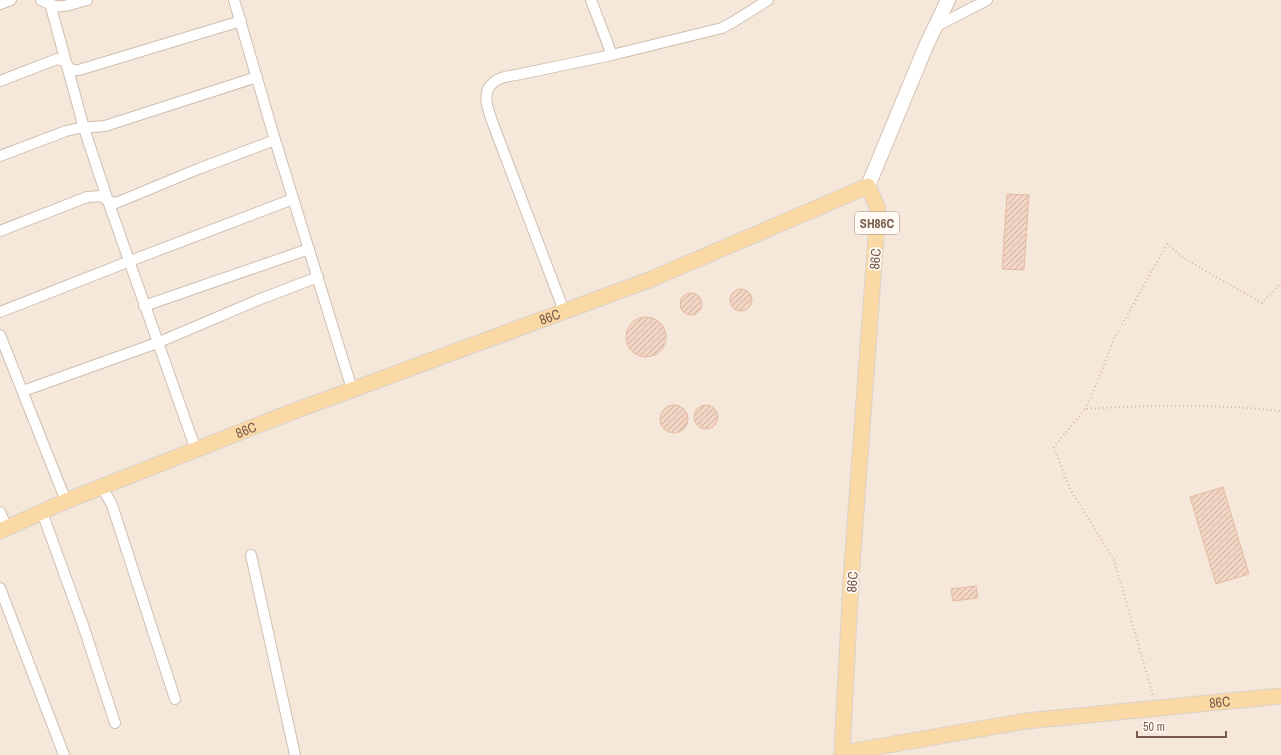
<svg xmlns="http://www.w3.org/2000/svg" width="1281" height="755" font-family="'Archivo Narrow',sans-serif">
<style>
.residential{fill:#f5e8da}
.building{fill:url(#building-hatch);stroke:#e6bba3}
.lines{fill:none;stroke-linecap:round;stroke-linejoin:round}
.street-casing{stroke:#d1beb0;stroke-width:12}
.secondary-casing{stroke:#d6c0b0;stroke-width:16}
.primary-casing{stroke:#dad1cd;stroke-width:17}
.path{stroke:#d9b8a5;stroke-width:2;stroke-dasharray:1 3;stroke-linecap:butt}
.street{stroke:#fff;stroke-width:10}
.secondary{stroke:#fff;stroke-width:14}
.primary{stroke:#fbd9a5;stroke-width:15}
.labels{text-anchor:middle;stroke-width:3.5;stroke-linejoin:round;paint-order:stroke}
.shield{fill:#fffaf3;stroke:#a28b7f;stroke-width:1}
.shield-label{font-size:13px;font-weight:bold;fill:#7a5c4d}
.street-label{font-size:14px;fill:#7a5c4d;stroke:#fffaf3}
</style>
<defs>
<pattern id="building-hatch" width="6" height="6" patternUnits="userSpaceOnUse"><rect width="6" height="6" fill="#f3d5c3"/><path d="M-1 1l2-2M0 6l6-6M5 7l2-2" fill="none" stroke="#cab0a1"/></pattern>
</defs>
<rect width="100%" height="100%" fill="#fdf6ec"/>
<rect class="residential" x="0" y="0" width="1281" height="755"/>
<g class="building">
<path d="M1007 194 1029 195 1024 270 1002 269Z"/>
<circle cx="741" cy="300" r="11"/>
<circle cx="691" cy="304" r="11"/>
<circle cx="646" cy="337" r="20"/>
<circle cx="674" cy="419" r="14"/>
<circle cx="706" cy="417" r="12"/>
<path d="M1223 487 1249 574 1216 584 1190 497Z"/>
<path d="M976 586 978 598 953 601 951 589Z"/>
</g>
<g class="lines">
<g class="street-casing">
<g id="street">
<path d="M41 0C59 11 68 5 87 0"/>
<path d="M49 0 84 128 108 201 196 450"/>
<path d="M234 0 275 140 352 389"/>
<path d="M591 0 612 55"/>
<path d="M0 4 11 0"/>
<path d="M935 27 987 0"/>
<path d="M0 81 57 59 64 61 71 70H79L241 21"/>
<path d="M0 156 66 131 79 128 105 126 257 77"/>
<path d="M0 231 87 197 101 196 108 201 116 203 198 169 275 140"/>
<path d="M144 306 309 249"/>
<path d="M564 311 495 129C490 115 479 93 494 82 500 77 509 76 516 75L612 55 722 28 733 22 768 0"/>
<path d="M0 312 130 261 293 199"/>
<path d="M0 335 66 501"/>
<path d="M23 391 157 343 258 300 318 277"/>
<path d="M102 487 112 505 175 699"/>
<path d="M0 512 7 528"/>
<path d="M42 512 84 628 115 723"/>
<path d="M251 555 295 755"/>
<path d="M0 588 64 755"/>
</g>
</g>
<g class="secondary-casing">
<path id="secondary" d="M868 186 926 46 948 0"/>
</g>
<g class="primary-casing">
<g id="primary">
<path id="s1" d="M0 531 66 501 281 416 649 280 868 186 878 209 851 580 842 753 1026 721 1281 696"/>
</g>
</g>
<g class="path">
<path d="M1085 409 1091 397 1114 339 1167 244 1185 259 1262 303 1281 283"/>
<path d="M1153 695 1114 560 1070 489 1054 447 1085 409C1150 405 1216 404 1281 411"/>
</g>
<use href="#street" class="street"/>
<use href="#secondary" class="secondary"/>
<use href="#primary" class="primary"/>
</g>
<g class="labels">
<rect class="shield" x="855" y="212" width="44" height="22" rx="3"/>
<g class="shield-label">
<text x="877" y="228">SH86C</text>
</g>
<g class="street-label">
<text transform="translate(875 259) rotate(-86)" y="5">86C</text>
<text dy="5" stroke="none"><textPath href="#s1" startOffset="590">86C</textPath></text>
<text dy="5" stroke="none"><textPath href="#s1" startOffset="266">86C</textPath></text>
<text transform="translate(852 582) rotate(-86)" y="5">86C</text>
<text dy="5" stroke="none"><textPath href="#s1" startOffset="1886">86C</textPath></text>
</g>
</g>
<path d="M1137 731v6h89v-6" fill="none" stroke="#7a5c4d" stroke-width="2"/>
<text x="1143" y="731" font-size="12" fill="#7a5c4d" stroke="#fffaf3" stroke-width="3" paint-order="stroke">50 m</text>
</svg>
